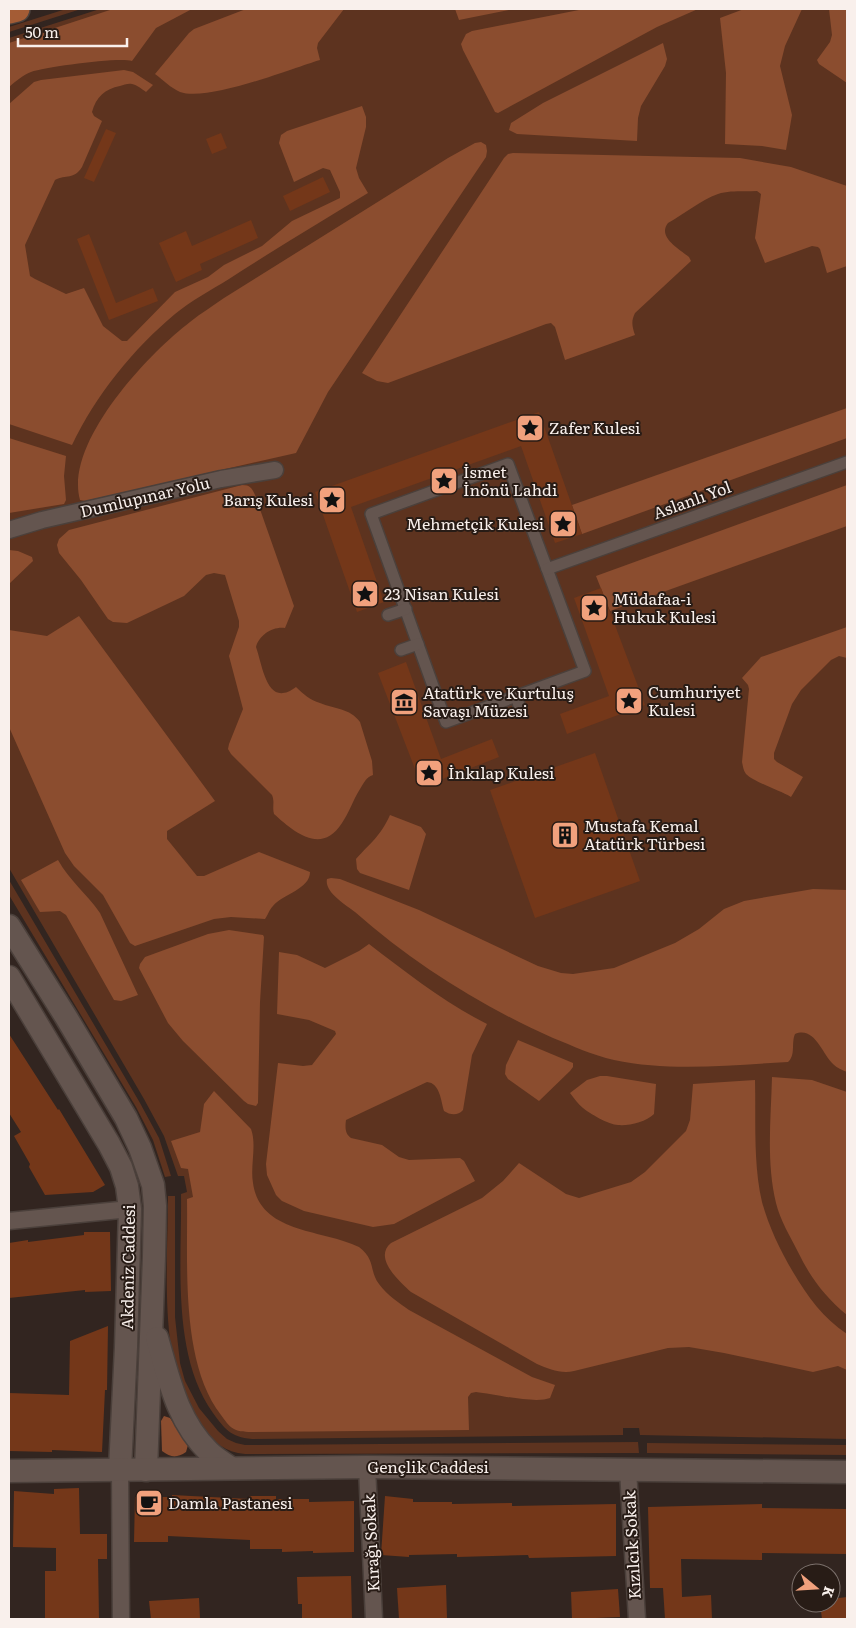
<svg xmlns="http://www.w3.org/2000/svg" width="856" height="1628" font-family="Literata,serif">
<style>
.green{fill:#5d331f}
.forest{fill:#8b4d2f}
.building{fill:#743719}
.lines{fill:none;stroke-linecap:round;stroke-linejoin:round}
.pedestrian-casing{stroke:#4b403b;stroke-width:14}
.minor-casing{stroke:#4b403b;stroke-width:19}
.secondary-casing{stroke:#4b403b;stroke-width:25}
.primary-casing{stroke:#4b403b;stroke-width:28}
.pedestrian{stroke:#64554f;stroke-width:11}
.minor{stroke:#64554f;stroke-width:16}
.secondary{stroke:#64554f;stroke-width:22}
.primary{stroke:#a45c35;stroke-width:25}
.labels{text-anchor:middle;stroke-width:4;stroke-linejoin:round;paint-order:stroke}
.poi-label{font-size:16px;fill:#f9f0ec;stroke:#281c16;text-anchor:start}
.street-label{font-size:16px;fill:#f9f0ec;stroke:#281c16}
</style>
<rect width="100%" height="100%" fill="#322520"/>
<g class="green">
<path d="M66 9H81L9 32V27Z"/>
<path d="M100 9H847V1439L640 1435 639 1428H623V1435L252 1439C230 1437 225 1429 213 1413 171 1354 182 1262 181 1194L187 1192 184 1176H178L164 1136 144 1099 9 868V38Z"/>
<path d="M9 880 140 1103 159 1138 171 1176 165 1177 153 1140 136 1107 9 895Z"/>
<path d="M168 1196H175V1317L180 1363 185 1381 199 1408 218 1431 227 1439 236 1443 245 1445 638 1442 639 1453 245 1454C225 1452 214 1443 202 1427 198 1421 192 1414 189 1408 159 1349 168 1261 168 1196Z"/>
<path d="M647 1443 847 1445V1455L647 1453Z"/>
</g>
<g class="forest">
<path d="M113 9H192L156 28 132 61C118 57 46 67 31 72 23 75 16 81 9 87V43Z"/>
<path d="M246 9H344L318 43 317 48 320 60C290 69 208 102 180 92 171 88 163 80 155 74L189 33 194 29Z"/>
<path d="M455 9H514L459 20Z"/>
<path d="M584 9H698L657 27 498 113 495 112 463 50 461 44 466 34 472 31Z"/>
<path d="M744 9H802L785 46 780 66 792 115 786 150 762 146 725 144 726 73 720 18Z"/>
<path d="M829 9H847V83L819 64 817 60 830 42 832 35Z"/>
<path d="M663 43 667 59 665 66 641 106 638 118 637 141 517 134 509 130 511 123 543 103Z"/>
<path d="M124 70 133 72 153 85 146 92C142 89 137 85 132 84 128 83 124 85 120 86 105 89 96 97 92 112L94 116 102 121 82 167C74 180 66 174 55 180L25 245 30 276 35 279 66 294 84 288 103 326 122 341H127L175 292 208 277 224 265 262 246 292 221 340 198V192L330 170 323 168 294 182 279 143 281 135 287 131 362 106 366 117V127L356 168 359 178 368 193C322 221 275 249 229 279 211 290 191 301 175 314 133 349 96 395 72 445L9 424V104L34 82 41 80Z"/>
<path d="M481 142 486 145 487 151 486 157 328 392 296 453 85 501 80 500C64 443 148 354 190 322 201 313 213 306 224 298L448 158 475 143Z"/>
<path d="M513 153 740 158 791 167 847 186V266L827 273 820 249 818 247 812 246 765 263 755 238 761 194 757 191C745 192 730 190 718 194 701 200 684 214 668 223 657 237 679 249 689 257L691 261 635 313C631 321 632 326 635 335L565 360 555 327 551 323 546 324 388 383 377 381 362 373 504 158 508 154Z"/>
<path d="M847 408V438L582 534 572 505Z"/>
<path d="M9 438 66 456 64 476 66 500 64 504 9 513Z"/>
<path d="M242 485C250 485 252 488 255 495L294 606 285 628C273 626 259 635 256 647 263 667 267 709 296 687 303 694 310 700 320 703 334 709 350 708 360 722L372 761 373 775C366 777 364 783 360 789 353 800 349 813 342 823 321 856 293 831 274 814 272 807 275 802 272 795L231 754 228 749 229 744 243 709 229 656 239 627V621L225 575 214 573 206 575 184 596 127 623 113 622 108 619 81 580 59 553 57 545 59 539 69 530Z"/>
<path d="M847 485V526L610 611 596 576Z"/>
<path d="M9 550 18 551 32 557 33 561 9 584Z"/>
<path d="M79 616 215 801 167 831V839L197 876H204L259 852 310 872C310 889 283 894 273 906 269 910 268 915 265 919L231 917 214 919 135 946 130 943 103 895 74 866 65 853 9 727V630L47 636Z"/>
<path d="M847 627V658L839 656 831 660 801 690 792 704 774 753V759L777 762 803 777 791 797C779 790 754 782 746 774 743 770 743 766 742 762L749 689 748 685 742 678 761 657Z"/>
<path d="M390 815 421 827 426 834 409 890 360 873 357 869 356 859C371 842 380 837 390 815Z"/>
<path d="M58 860C69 880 87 894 100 913L138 995 121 1001 114 1000 66 915 60 911 40 912 21 880Z"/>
<path d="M331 878 340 879 419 910 538 966 561 973 573 974 614 968 675 943 699 929 724 909 744 901 813 889 847 890V1072C842 1070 837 1068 833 1064 822 1054 815 1026 795 1034 791 1043 796 1055 788 1062 730 1065 671 1072 614 1060 592 1055 573 1046 553 1038 481 1006 414 964 355 912 346 905 324 892 327 879Z"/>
<path d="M229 930 263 935 264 937 260 1002 258 1103 256 1106 248 1104 244 1101 183 1041 168 1023 139 968 140 964 145 957 208 934Z"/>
<path d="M369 944C407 973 445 1003 487 1024L472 1055 463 1110C458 1116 450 1115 444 1111 441 1101 440 1083 427 1082L346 1120C345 1127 345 1134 351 1138L382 1145 399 1157 409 1160 460 1158 464 1161 475 1181 394 1224 373 1227 304 1211 282 1201 276 1195 267 1175 266 1164 278 1063 303 1066 312 1065 336 1034 335 1031 309 1020 277 1014 279 952 297 955 325 968 359 951Z"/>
<path d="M518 1040 573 1063V1067L570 1071 539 1101 508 1079 505 1074 506 1065Z"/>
<path d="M600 1076H607L656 1084 654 1114C646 1122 629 1126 618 1125 609 1125 589 1113 583 1108 578 1104 574 1098 570 1093L587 1080Z"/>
<path d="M772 1077 812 1080 847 1092V1315C825 1297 810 1277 798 1252 790 1236 780 1220 776 1203 766 1162 771 1118 772 1077Z"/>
<path d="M755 1080C756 1120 753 1163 762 1202 769 1227 780 1250 793 1272 808 1297 823 1318 847 1334V1370L838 1366 813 1372 724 1353 689 1347 668 1348 574 1371C561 1374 549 1369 537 1364L411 1292C399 1281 373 1258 391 1243L482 1198 503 1181 519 1163 566 1194 579 1198 631 1182 645 1172 686 1131 690 1120 693 1084Z"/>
<path d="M214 1091 251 1129C257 1145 250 1166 253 1183 260 1234 323 1229 359 1247 376 1260 369 1271 379 1284 387 1295 399 1303 409 1310L532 1377 555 1385 550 1398C535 1404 494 1394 476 1392L471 1393 468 1397 469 1430 253 1432C247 1432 239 1432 234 1429 228 1426 225 1420 221 1415 180 1362 188 1263 187 1199L193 1197 188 1169 181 1168 171 1141 200 1132 204 1104Z"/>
<path d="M164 1416 170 1418 188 1445 186 1452C177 1458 171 1458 162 1451L161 1421Z"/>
</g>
<g class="building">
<path d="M106 129 116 133 94 182 84 178Z"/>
<path d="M221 133 227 148 212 154 206 139Z"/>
<path d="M323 177 330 192 290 211 283 196Z"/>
<path d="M251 220 258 238 200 264 202 270 176 282 159 243 186 231 192 246Z"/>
<path d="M89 234 116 303 153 288 158 301 109 320 77 239Z"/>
<path d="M539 412 582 534 555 543 521 446 351 507 384 602 357 612 315 492Z"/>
<path d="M601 588 645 705 567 734 560 714 609 696 574 598Z"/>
<path d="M406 662 441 759 492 739 499 757 422 787 378 673Z"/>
<path d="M595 753 640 881 535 918 490 790Z"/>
<path d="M9 1034 58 1110 59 1109 105 1185 93 1192 45 1195 29 1167 30 1164 14 1136 21 1132 9 1113Z"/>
<path d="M84 1232H110L111 1291 85 1292V1290L9 1298V1243L28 1240V1242L84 1235Z"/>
<path d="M108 1326 107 1390H105L102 1452 52 1450V1452L9 1451V1393L69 1395 70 1341Z"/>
<path d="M79 1488 80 1534H107V1559H98L99 1619H45V1571H56V1548L13 1547 14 1491 54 1494V1489Z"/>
<path d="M172 1495 249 1499V1496H276V1499H309V1502L354 1501V1552L313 1553V1551L282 1552V1549H250V1540L168 1536V1542H134L135 1497H172Z"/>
<path d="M385 1496 413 1499V1502H452V1504L512 1503V1506L616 1504V1556L529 1558 528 1555 457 1557V1554L409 1555V1557L381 1555Z"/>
<path d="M762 1504V1508L847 1509V1554L762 1553V1560L681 1559 682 1597 711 1595 712 1619H665L663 1588H650L648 1507Z"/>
<path d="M351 1576 352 1619H302V1604H298L297 1577Z"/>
<path d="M446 1585 447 1619H399L397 1588Z"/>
<path d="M618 1589 620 1617 572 1619 571 1592Z"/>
<path d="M847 1597V1619H822L820 1603H831V1599Z"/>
<path d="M199 1598 200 1619H151L149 1601Z"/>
</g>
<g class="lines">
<g class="pedestrian-casing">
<g id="pedestrian">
<path d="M508 464 585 671 446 722 371 514Z"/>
<path d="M547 569 847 462"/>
<path d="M388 615 406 609"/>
<path d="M401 650 418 644"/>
<path d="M516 696 521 711"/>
</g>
</g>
<g class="minor-casing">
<g id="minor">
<path d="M9 530 42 520 221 479 275 470"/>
<path d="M9 1221 130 1209"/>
<path d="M367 1467 374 1619"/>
<path d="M120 1469 121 1619"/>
<path d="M628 1470 637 1619"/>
</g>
</g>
<g class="secondary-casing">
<g id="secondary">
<path d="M9 926 66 1017 126 1118 140 1148 153 1185 155 1206 154 1256 146 1470"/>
<path d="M9 977 109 1144 121 1167 127 1186 130 1209 126 1347 120 1469"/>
<path d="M157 1338C169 1379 177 1421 209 1452 215 1458 223 1463 231 1468"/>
<path d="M9 1471 367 1467 847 1472"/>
</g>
</g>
<g class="primary-casing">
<path id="primary" d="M9 11 17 9"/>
</g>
<use href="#pedestrian" class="pedestrian"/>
<use href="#minor" class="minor"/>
<use href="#secondary" class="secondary"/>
<use href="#primary" class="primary"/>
</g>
<defs>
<g id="sight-square" transform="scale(1.4375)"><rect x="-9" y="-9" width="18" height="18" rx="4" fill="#f1a17d" stroke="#281c16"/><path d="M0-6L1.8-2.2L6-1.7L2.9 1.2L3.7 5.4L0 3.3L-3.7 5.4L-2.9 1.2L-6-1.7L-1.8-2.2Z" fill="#111"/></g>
<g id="museum-square" transform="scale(1.4375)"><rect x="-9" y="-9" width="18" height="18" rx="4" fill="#f1a17d" stroke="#281c16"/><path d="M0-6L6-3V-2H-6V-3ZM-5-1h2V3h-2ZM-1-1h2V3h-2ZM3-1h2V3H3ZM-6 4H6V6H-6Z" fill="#111"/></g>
<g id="building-square" transform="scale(1.4375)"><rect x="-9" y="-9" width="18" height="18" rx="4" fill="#f1a17d" stroke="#281c16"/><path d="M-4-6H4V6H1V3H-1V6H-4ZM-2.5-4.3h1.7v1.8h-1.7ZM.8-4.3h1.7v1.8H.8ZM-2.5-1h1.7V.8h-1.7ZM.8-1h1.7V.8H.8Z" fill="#111"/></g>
<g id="cafe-square" transform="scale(1.4375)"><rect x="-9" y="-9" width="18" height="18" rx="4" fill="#f1a17d" stroke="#281c16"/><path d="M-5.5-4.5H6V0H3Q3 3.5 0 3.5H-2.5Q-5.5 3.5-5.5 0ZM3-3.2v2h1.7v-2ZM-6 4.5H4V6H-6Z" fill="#111"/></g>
</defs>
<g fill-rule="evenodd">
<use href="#sight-square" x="530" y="428"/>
<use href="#sight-square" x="444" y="481"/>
<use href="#sight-square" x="332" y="500"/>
<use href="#sight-square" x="563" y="524"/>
<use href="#sight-square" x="365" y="594"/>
<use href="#sight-square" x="594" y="608"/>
<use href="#sight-square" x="629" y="701"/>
<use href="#museum-square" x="404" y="702"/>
<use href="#sight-square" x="429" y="773"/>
<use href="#building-square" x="565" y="835"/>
<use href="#cafe-square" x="149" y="1503"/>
</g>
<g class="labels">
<g class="poi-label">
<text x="549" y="434">Zafer Kulesi</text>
<text x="463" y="478">İsmet<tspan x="463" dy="18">İnönü Lahdi</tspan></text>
<text x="313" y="506" text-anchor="end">Barış Kulesi</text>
<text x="544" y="530" text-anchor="end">Mehmetçik Kulesi</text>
<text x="384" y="600">23 Nisan Kulesi</text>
<text x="613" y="605">Müdafaa-i<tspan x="613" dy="18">Hukuk Kulesi</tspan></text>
<text x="648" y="698">Cumhuriyet<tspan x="648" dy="18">Kulesi</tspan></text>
<text x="423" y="699">Atatürk ve Kurtuluş<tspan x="423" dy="18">Savaşı Müzesi</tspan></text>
<text x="448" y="779">İnkılap Kulesi</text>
<text x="584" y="832">Mustafa Kemal<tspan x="584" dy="18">Atatürk Türbesi</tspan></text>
<text x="168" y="1509">Damla Pastanesi</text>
</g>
<g class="street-label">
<text transform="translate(145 497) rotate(-13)" y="6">Dumlupınar Yolu</text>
<text transform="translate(692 500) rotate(-20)" y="6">Aslanlı Yol</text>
<text transform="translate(128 1267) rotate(-89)" y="6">Akdeniz Caddesi</text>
<text x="428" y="1473">Gençlik Caddesi</text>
<text transform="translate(371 1543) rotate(-93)" y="6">Kırağı Sokak</text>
<text transform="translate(632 1545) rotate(-93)" y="6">Kızılcık Sokak</text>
</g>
</g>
<rect width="856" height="1628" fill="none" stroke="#f9f0ec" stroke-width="20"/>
<g transform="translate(816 1588) rotate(108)"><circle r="24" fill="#281c16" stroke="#7c716c"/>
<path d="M0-4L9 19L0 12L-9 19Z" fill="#f1a17d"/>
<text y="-8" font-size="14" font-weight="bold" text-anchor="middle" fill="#f9f0ec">K</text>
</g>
<path d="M18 38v8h109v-8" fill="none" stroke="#f9f0ec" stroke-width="2.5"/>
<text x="25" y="38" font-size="15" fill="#f9f0ec" stroke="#281c16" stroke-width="4" paint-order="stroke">50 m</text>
</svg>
